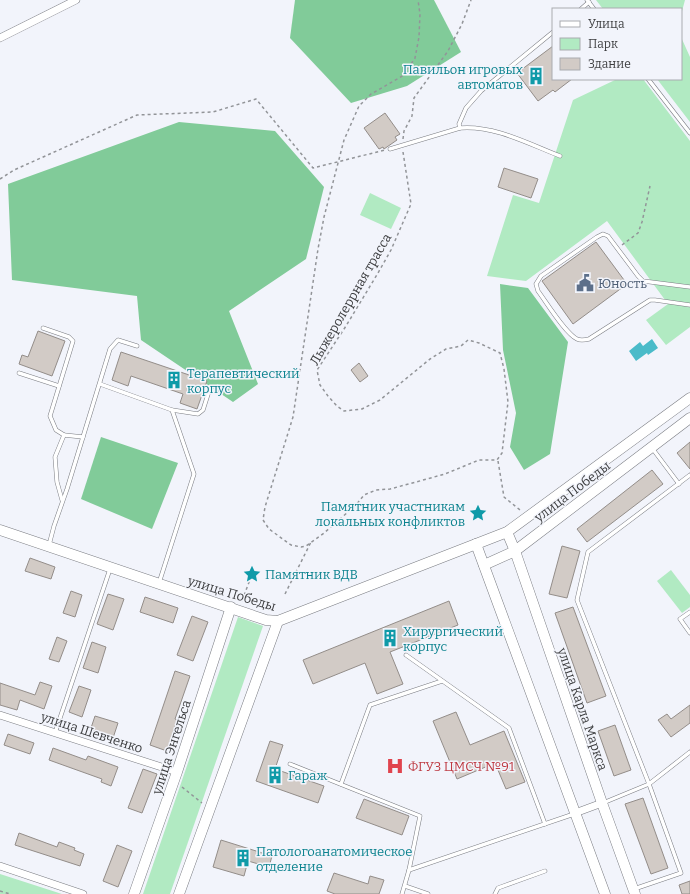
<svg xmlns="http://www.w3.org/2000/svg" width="690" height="894" font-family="Bitter,serif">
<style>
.green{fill:#b1eac2}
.forest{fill:#81cb99}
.water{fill:#4abbc9}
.building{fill:#d2cbc6;stroke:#938d89}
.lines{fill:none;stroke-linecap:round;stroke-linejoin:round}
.lane-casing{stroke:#7a7c82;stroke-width:4.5}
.street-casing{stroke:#7a7c82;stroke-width:8}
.secondary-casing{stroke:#7a7c82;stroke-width:11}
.path{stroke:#929498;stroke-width:1.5;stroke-dasharray:3 3;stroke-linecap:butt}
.lane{stroke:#fff;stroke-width:3.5}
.street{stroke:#fff;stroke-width:7}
.secondary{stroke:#fff;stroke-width:10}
.labels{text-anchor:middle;stroke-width:3;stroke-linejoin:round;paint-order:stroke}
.culture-label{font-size:13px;fill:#0d838f;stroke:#f2f4fb;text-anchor:start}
.service-label{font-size:13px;fill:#4e5e75;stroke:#f2f4fb;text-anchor:start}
.street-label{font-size:13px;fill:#3c3d3f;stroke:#f2f4fb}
.health-label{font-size:13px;fill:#be3a42;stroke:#f2f4fb;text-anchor:start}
</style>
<rect width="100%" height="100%" fill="#f2f4fb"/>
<g class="green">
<path d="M596 0H685L681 15V9H603Z"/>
<path d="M681 37 690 57V122L657 79H681Z"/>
<path d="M614 79H643L690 141V327L666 345 646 320 668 304 607 221 526 281 487 276 513 195 539 203 573 100 615 80Z"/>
<path d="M370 193 401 208 391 229 360 215Z"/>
<path d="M671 570 690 595V607L682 613 657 581Z"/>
<path d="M238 617 263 626 170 894H143Z"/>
<path d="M0 874 62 894H0Z"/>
</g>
<g class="forest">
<path d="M295 0H434L461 52 407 86 351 103 290 38Z"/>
<path d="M179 122 275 131 324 187 306 259 229 311 258 384 233 402 141 340 137 296 12 280 8 184Z"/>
<path d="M500 284 528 288 568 342 550 454 524 470 510 447 516 413 503 350Z"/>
<path d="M101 437 178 463 152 529 81 499Z"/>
</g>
<path class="water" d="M652 339 658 348 648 355 647 353 636 361 629 351 640 342 643 346Z"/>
<g class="building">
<path d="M553 46V79H572L555 92 553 90 538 101 517 73Z"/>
<path d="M385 113 400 134 395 137 397 140 384 149 383 147 379 149 364 128Z"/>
<path d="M504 168 538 179 531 198 498 187Z"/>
<path d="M596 242 627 284 573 324 542 281Z"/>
<path d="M38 331 65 341 52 376 19 364 22 355 28 357Z"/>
<path d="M121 352 207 381 197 409 180 403 183 394 131 376 128 386 112 380Z"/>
<path d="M359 363 368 376 360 382 351 370Z"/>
<path d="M690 442V469L677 453Z"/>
<path d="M652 470 663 484 587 542 577 529Z"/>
<path d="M562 546 580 551 567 598 549 594Z"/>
<path d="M30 558 55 567 51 579 25 571Z"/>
<path d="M71 591 82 595 75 617 63 613Z"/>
<path d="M108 594 124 599 113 630 97 624Z"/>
<path d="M145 597 178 608 173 623 140 612Z"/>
<path d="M449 601 458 625 390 652 403 684 377 694 365 663 313 684 303 660Z"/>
<path d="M573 607 606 696 587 703 555 613Z"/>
<path d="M192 616 208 622 193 661 177 655Z"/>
<path d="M57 637 67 641 59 662 49 659Z"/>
<path d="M92 642 106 647 98 673 83 668Z"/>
<path d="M175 671 190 676 175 719 177 720 167 751 150 745Z"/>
<path d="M40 682 52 686 44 709 20 700 17 710 0 705V683L35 695Z"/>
<path d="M79 686 91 690 82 717 69 712Z"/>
<path d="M690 705V723L671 737 658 720 667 714 671 719Z"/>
<path d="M456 712 470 745 504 731 525 782 506 789 495 763 457 779 433 721Z"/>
<path d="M95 716 118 723 113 738 90 731Z"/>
<path d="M615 725 631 770 614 776 598 731Z"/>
<path d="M8 734 34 743 30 754 4 745Z"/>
<path d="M270 741 283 745 275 769 324 786 318 803 256 781Z"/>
<path d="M53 748 86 760 88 756 118 767 111 786 101 782 102 779 49 760Z"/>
<path d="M143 769 157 774 142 813 128 808Z"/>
<path d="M643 798 668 868 651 874 625 804Z"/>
<path d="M364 799 409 816 402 835 356 818Z"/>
<path d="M19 833 57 847 59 842 75 848 74 850 84 854 80 866 15 845Z"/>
<path d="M221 840 272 856 269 867 248 861 244 876 213 867Z"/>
<path d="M117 845 132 851 118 887 103 881Z"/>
<path d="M334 873 368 884 370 876 384 880 379 894H335L327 891Z"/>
<path d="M690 881V894H682L679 885Z"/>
</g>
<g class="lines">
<g class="lane-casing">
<g id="lane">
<path d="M587 0 594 9"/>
<path d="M581 9 589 2"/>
<path d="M648 79 690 133"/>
<path d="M460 128C494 125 529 144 560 156"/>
<path d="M390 149 460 128 459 124 466 108 481 91 553 32"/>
<path d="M690 287 643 281 638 276 608 236 603 234 597 237 541 276 536 284 538 291C547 303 565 333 577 339 581 341 585 340 589 339L650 300H655L690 305"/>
<path d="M43 328 69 337 73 341 50 416 56 430 64 435 55 457 57 482 62 500"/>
<path d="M19 373 59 386"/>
<path d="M100 384 172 410 194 474 159 583"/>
<path d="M172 410 198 414 203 410 210 388"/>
<path d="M64 435 83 437"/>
<path d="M652 448 679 484"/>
<path d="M49 545 54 526 67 489 110 349 118 340 137 346"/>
<path d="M690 612 680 619 690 633"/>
<path d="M406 655 509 728 545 824"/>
<path d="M55 733 110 569"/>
<path d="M290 764 420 816 409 870"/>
<path d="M341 784 370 705 442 681"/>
<path d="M603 803 649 784 690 752"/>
<path d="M405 886 428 894"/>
<path d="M634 889 681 873 649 784 577 600 588 552 690 475"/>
<path d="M402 894 409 870 574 814"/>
<path d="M495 894 498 888 545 871"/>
</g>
</g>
<g class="street-casing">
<g id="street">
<path d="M0 38 76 0"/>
<path d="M0 715 177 772"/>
<path d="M575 813 602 803"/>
<path d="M0 866 83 894"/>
</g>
</g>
<g class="secondary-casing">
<g id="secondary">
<path d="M0 530 266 620 278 621 507 532 690 398"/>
<path d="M507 532 515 551 602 803 635 894"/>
<path d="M476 544 605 894"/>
<path d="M484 565 515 551 690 418"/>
<path d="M134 894 177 772 231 607"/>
<path d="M179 894 278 621"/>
</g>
</g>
<g class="path">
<path d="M403 139 404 131 412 116 414 98 448 51 462 24 471 0"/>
<path d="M403 152 411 204 391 250 378 273 346 326 317 370 320 385 328 396 337 406 344 411 362 409 380 400 430 359 446 349 461 346 468 340 479 343 500 353 504 369 508 402 502 453 497 460H479L445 474 416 482 390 489 376 490 364 495 356 505 324 533 306 546 301 547 291 545 269 529 263 520 265 507 293 417 318 249 324 217 344 140 359 106 371 94 404 75 415 58 419 37 420 14 418 0"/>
<path d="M0 179 14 170 137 115 213 112 256 99 313 168 385 150"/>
<path d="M622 245 638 233 642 222 650 186"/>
<path d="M498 461 504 497 520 510"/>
<path d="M285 594 311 542"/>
<path d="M242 601 252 574"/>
<path d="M182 787 202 803"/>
<path d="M0 891 10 894"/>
</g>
<use href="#lane" class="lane"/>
<use href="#street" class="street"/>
<use href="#secondary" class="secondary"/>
</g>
<defs>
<g id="building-bare" transform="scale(1.38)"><path d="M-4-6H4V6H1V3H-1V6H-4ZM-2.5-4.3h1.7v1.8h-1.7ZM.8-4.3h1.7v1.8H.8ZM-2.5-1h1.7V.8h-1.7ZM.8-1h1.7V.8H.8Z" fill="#0f9aa8" stroke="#f2f4fb" stroke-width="2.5" paint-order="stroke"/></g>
<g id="civic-bare" transform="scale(1.38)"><path d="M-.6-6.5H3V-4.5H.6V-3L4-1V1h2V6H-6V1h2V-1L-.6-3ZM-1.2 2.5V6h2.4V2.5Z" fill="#5c6f8a" stroke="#f2f4fb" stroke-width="2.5" paint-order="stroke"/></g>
<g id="sight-bare" transform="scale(1.38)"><path d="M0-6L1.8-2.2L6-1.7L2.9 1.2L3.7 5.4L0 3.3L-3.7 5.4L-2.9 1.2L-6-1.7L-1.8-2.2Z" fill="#0f9aa8" stroke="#f2f4fb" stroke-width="2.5" paint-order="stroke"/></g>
<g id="hospital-bare" transform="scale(1.38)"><path d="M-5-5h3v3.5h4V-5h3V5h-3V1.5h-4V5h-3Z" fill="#e0444e" stroke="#f2f4fb" stroke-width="2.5" paint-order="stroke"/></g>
</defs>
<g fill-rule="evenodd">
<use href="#building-bare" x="536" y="76"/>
<use href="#civic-bare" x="585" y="283"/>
<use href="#building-bare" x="174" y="380"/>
<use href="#sight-bare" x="478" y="513"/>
<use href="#sight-bare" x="252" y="574"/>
<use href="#building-bare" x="390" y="638"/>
<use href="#hospital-bare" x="395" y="766"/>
<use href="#building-bare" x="275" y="775"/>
<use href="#building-bare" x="243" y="858"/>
</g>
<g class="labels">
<g class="culture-label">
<text x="523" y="74" text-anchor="end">Павильон игровых<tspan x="523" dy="15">автоматов</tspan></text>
<text x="187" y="378">Терапевтический<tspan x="187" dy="15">корпус</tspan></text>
<text x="465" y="511" text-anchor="end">Памятник участникам<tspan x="465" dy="15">локальных конфликтов</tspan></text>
<text x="265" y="579">Памятник ВДВ</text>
<text x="403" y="636">Хирургический<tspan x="403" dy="15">корпус</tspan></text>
<text x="288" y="780">Гараж</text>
<text x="256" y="856">Патологоанатомическое<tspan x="256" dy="15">отделение</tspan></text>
</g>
<g class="service-label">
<text x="598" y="288">Юность</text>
</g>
<g class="street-label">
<text transform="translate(350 299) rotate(-60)" y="5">Лыжеролеррная трасса</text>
<text transform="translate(572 491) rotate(-37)" y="5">улица Победы</text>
<text transform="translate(232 593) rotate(17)" y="5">улица Победы</text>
<text transform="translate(583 709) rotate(71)" y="5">улица Карла Маркса</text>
<text transform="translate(92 732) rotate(18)" y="5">улица Шевченко</text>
<text transform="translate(171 747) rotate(-72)" y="5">улица Энгельса</text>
</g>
<g class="health-label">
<text x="408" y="771">ФГУЗ ЦМСЧ №91</text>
</g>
</g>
<rect x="552" y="8" width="130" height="72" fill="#f2f4fb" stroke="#a9abb0"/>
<rect x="560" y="21" width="20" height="6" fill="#ffffff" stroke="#a9abb0"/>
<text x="588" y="28" font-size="12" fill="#3c3d3f">Улица</text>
<rect x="560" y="38" width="20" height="12" fill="#b1eac2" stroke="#a9abb0"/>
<text x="588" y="48" font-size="12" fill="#3c3d3f">Парк</text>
<rect x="560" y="58" width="20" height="12" fill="#d2cbc6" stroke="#a9abb0"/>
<text x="588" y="68" font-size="12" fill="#3c3d3f">Здание</text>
</svg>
